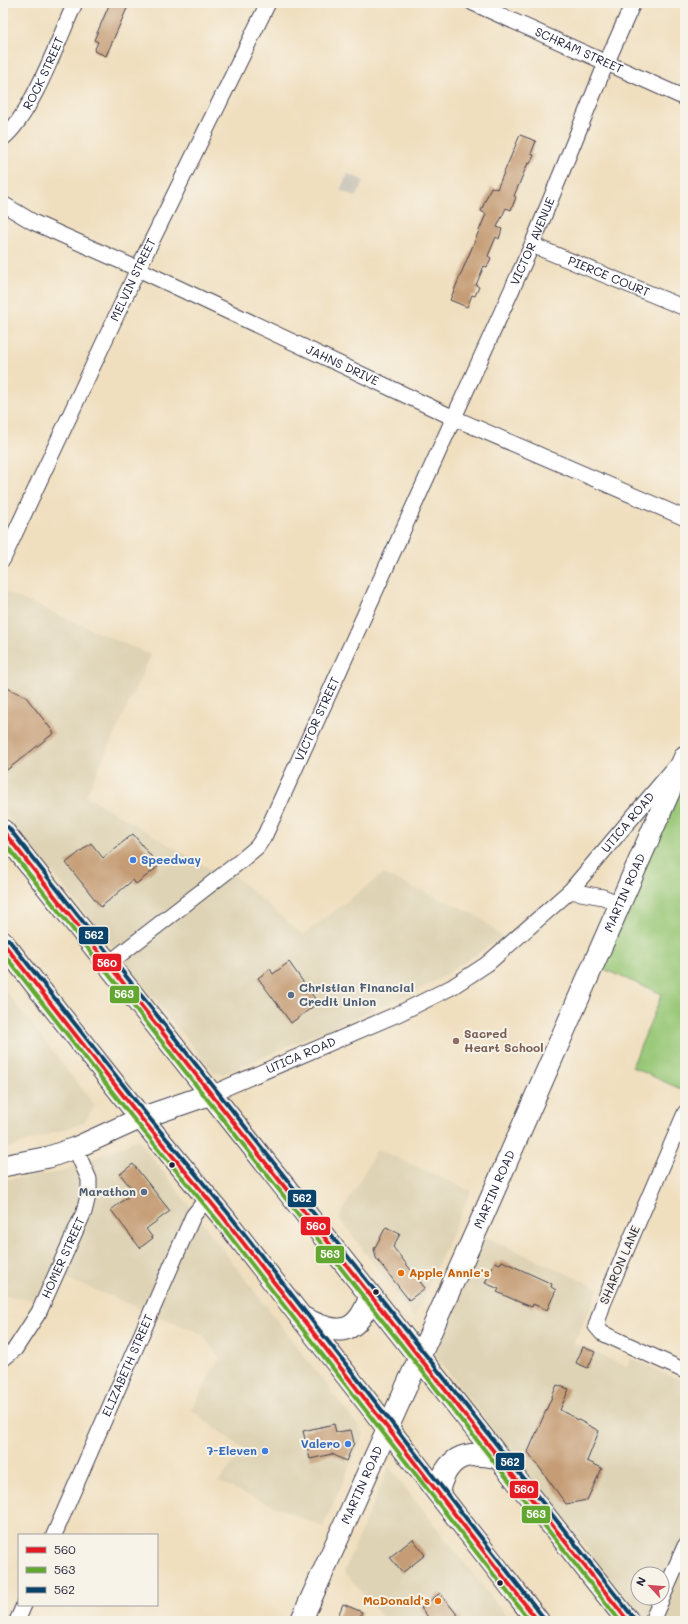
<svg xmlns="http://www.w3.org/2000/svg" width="688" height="1624" font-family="Mali,sans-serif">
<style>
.built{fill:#ded3b5;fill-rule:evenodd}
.industrial{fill:#c8c4b8}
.green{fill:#97c776;stroke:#5c7458}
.building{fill:#c59c75}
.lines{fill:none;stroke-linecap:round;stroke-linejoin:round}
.street-casing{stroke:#413e4f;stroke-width:17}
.secondary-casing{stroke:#413e4f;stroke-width:23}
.primary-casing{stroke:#413e4f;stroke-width:24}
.street{stroke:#fff;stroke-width:15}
.secondary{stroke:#fff;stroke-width:21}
.primary{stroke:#fff;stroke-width:22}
.bus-1-casing{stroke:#f7f3e8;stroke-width:7}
.bus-2-casing{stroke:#f7f3e8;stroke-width:7}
.bus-3-casing{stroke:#f7f3e8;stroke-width:7}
.bus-1{stroke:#e51a23;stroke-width:4}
.bus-2{stroke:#62a830;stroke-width:4}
.bus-3{stroke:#09426a;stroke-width:4}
.shop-dot{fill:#3f7fe0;stroke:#f7f3e8;stroke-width:1.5}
.service-dot{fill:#5c6f8a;stroke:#f7f3e8;stroke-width:1.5}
.education-dot{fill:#8d6e63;stroke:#f7f3e8;stroke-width:1.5}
.bus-dot{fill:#22223b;stroke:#f7f3e8;stroke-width:1.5}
.food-dot{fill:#e8710a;stroke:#f7f3e8;stroke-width:1.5}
.labels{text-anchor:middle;stroke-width:4;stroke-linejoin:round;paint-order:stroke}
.street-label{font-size:12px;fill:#22223b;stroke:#f7f3e8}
.shop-label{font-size:12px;font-weight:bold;fill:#366cbe;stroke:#f7f3e8;text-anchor:end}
.service-label{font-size:12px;font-weight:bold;fill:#4e5e75;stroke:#f7f3e8;text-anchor:start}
.education-label{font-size:12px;font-weight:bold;fill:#785e54;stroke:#f7f3e8;text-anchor:start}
.food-label{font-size:12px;font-weight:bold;fill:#c56008;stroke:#f7f3e8;text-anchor:start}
.line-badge{stroke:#f7f3e8;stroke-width:1.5}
.badge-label{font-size:11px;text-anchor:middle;font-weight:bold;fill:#fff}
</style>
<rect width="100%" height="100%" fill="#f7f3e8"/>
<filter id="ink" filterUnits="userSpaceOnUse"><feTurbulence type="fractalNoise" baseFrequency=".025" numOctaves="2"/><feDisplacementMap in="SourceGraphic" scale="8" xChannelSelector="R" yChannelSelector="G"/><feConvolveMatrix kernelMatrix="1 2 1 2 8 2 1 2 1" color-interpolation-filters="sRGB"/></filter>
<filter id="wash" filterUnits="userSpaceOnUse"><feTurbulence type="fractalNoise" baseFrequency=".012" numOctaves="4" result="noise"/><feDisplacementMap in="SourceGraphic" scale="16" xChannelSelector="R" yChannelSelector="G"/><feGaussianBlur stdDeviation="0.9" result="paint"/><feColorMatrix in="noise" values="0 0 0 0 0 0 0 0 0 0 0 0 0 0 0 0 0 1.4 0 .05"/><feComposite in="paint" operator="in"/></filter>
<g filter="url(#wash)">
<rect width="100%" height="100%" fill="#f0dfbf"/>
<g class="built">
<path d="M3 591 151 655 86 796 210 869 220 880 230 872 303 935 383 874 475 914 503 937 442 977 412 993 223 1074 213 1072 3 811Z"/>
<path d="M3 988 95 1106 83 1123 3 1150Z"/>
<path d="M138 1139 364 1434 323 1527 218 1482 244 1450 191 1410 220 1358 202 1334 56 1274 44 1301 3 1296V1180L62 1172Z"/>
<path d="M377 1149 471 1191 414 1318 339 1218Z"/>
<path d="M483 1236 599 1288 574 1343 627 1367 631 1358 685 1382V1621H644L434 1354ZM638 1574H662V1598H638Z"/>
<path d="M389 1467 510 1621H385L344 1571Z"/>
</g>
<path class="industrial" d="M348 174 364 181 356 197 340 190Z"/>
<path class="green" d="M685 776V1091L632 1067 662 994 601 968Z"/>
<g id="blocks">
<g class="building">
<path d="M110 3H120L128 6 106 56 94 51 98 42 94 40Z"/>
<path d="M520 135 536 141 531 154 534 155 530 164 528 163 514 196 516 197 511 210 506 208 497 227 502 229 499 239 496 237 488 256 491 258 487 267 484 266 476 285 479 287 475 296 472 295 467 307 450 300 486 214 481 211 491 187 497 189Z"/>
<path d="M3 686 26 697 54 733 3 773Z"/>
<path d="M133 834 159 866 136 884 133 880 101 907 66 863 91 843 103 858Z"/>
<path d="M289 962 318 1003 291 1023 258 978 270 969 273 974Z"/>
<path d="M133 1164 170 1211 146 1229 153 1238 140 1248 111 1210 134 1192 120 1174Z"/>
<path d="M386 1227 400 1234 393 1247 425 1288 409 1300 376 1258 374 1249Z"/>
<path d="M502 1261 552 1284 551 1287 556 1290 547 1310 533 1304 532 1307 519 1302 497 1292 499 1289 485 1283 495 1262 500 1264Z"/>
<path d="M583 1347 595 1352 588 1368 576 1363Z"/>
<path d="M557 1385 569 1389 560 1410 599 1431 587 1461 602 1468 587 1500 566 1504 528 1452Z"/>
<path d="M334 1424 336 1432 351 1430 354 1443 346 1461 332 1454 310 1459 303 1431Z"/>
<path d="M413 1539 425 1555 402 1573 390 1557Z"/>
<path d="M440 1593 462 1621H431L421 1608Z"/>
<path d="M343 1604 362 1612 358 1621H336Z"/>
</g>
</g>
</g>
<g filter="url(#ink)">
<use href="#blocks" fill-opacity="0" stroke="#413e4f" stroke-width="1"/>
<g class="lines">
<g class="street-casing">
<g id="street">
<path id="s1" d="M473 3 685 98"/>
<path id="s2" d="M3 138C32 115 59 38 75 3"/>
<path id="s3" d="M3 204 33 222 138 269 454 418 685 518"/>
<path id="s4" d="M532 245 685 308"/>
<path id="s5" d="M3 559 138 269 268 3"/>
<path d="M570 891 603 897 620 904"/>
<path id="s6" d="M108 964 238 863 257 847 265 835 532 245 602 73 633 3"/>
<path id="s7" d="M211 1094 400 1013 452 987 487 964 570 891 675 767"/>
<path d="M685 1113 603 1304 596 1326 602 1333 685 1371"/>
<path id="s8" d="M3 1359 15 1349 39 1312 84 1212 89 1192V1179L75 1148"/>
<path id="s9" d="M54 1535 193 1216 207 1198"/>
<path d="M17 1621 24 1605"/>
<path d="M652 1621 685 1546"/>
</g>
</g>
<g class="secondary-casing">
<g id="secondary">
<path d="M3 1166 49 1157 75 1148 141 1118 211 1094"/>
<path id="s10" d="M301 1621 483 1216 685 756"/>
</g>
</g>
<g class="primary-casing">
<g id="primary">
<path d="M3 831 628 1621"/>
<path d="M3 943 141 1118 223 1217 538 1621"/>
<path d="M301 1317C336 1335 356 1338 370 1297"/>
<path d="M438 1491C447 1458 463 1450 496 1457"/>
</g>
</g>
<use href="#street" class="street"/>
<use href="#secondary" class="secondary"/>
<use href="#primary" class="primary"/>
<g class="bus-1-casing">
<g id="bus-1">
<path d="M3 831 628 1621"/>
<path d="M3 943 141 1118 223 1217 538 1621"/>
</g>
</g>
<g class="bus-2-casing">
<g id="bus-2">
<path d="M3 841 620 1621"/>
<path d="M3 953 136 1122 218 1221 530 1621"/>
</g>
</g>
<g class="bus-3-casing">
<g id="bus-3">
<path d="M8 827 633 1617"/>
<path d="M8 939 146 1114 228 1213 543 1617"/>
</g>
</g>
<use href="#bus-1" class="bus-1"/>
<use href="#bus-2" class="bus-2"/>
<use href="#bus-3" class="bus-3"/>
</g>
</g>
<g class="shop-dot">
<circle cx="133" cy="860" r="4"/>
<circle cx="348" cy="1444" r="4"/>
<circle cx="265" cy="1451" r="4"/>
</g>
<g class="service-dot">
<circle cx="291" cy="995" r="4"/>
<circle cx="144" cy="1192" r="4"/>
</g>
<circle class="education-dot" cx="456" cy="1041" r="4"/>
<g class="bus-dot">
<circle cx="172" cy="1165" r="3.5"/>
<circle cx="376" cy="1292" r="3.5"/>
<circle cx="500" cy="1583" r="3.5"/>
</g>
<g class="food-dot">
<circle cx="401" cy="1273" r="4"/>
<circle cx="438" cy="1601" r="4"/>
</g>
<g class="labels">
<g class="street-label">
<text dy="4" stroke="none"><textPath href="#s1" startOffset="116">SCHRAM STREET</textPath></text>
<text dy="4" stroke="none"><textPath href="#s2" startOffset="77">ROCK STREET</textPath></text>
<text dy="4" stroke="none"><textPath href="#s6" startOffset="855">VICTOR AVENUE</textPath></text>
<text dy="4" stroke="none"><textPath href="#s4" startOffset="83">PIERCE COURT</textPath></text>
<text dy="4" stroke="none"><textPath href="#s5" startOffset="308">MELVIN STREET</textPath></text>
<text dy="4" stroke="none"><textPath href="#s3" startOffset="376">JAHNS DRIVE</textPath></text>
<text dy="4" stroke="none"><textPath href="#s6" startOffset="331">VICTOR STREET</textPath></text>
<text dy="4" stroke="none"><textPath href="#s7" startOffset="506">UTICA ROAD</textPath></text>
<text dy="4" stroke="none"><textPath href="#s10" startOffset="797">MARTIN ROAD</textPath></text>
<text dy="4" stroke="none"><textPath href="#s7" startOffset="98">UTICA ROAD</textPath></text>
<text dy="4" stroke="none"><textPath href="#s10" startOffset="473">MARTIN ROAD</textPath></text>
<text dy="4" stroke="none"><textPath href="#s8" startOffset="119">HOMER STREET</textPath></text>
<text transform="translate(620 1265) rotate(-67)" y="4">SHARON LANE</text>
<text dy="4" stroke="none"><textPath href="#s9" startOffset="185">ELIZABETH STREET</textPath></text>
<text dy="4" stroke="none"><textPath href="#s10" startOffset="149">MARTIN ROAD</textPath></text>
</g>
<g class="shop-label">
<text x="141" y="864" text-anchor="start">Speedway</text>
<text x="340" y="1448">Valero</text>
<text x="257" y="1455">7-Eleven</text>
</g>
<g class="service-label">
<text x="299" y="992">Christian Financial<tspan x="299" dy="14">Credit Union</tspan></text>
<text x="136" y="1196" text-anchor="end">Marathon</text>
</g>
<g class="education-label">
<text x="464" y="1038">Sacred<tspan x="464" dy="14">Heart School</tspan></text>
</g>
<g class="food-label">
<text x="409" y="1277">Apple Annie's</text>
<text x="430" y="1605" text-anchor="end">McDonald's</text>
</g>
</g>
<g class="line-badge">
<rect x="78" y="926" width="31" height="19" rx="4" fill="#09426a"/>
<rect x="92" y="953" width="30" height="19" rx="4" fill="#e51a23"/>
<rect x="109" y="985" width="31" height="19" rx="4" fill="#62a830"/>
<rect x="287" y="1189" width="30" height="19" rx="4" fill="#09426a"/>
<rect x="300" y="1216" width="31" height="20" rx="4" fill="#e51a23"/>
<rect x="315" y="1245" width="30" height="19" rx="4" fill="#62a830"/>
<rect x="495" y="1452" width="30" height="19" rx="4" fill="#09426a"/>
<rect x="509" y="1480" width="30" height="19" rx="4" fill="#e51a23"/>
<rect x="521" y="1505" width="30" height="19" rx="4" fill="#62a830"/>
</g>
<g class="badge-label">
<text x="94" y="939">562</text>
<text x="107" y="967">560</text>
<text x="124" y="998">563</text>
<text x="302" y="1202">562</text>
<text x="316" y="1230">560</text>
<text x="330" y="1258">563</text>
<text x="510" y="1466">562</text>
<text x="524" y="1493">560</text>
<text x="536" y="1518">563</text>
</g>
<rect width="688" height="1624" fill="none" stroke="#f7f3e8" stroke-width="16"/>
<rect x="18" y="1534" width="140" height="72" fill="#f7f3e8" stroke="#a29fa3"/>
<rect x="26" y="1547" width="20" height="6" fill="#e51a23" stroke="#a29fa3"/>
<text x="54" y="1554" font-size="12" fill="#22223b">560</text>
<rect x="26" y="1567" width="20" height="6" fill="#62a830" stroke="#a29fa3"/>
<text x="54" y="1574" font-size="12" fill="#22223b">563</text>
<rect x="26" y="1587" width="20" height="6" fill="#09426a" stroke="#a29fa3"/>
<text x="54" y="1594" font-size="12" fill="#22223b">562</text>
<g transform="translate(650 1586) rotate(296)"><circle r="19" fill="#f7f3e8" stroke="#a29fa3"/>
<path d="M0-3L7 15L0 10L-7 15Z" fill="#d1495b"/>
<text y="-6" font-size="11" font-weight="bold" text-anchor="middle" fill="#22223b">N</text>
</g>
</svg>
